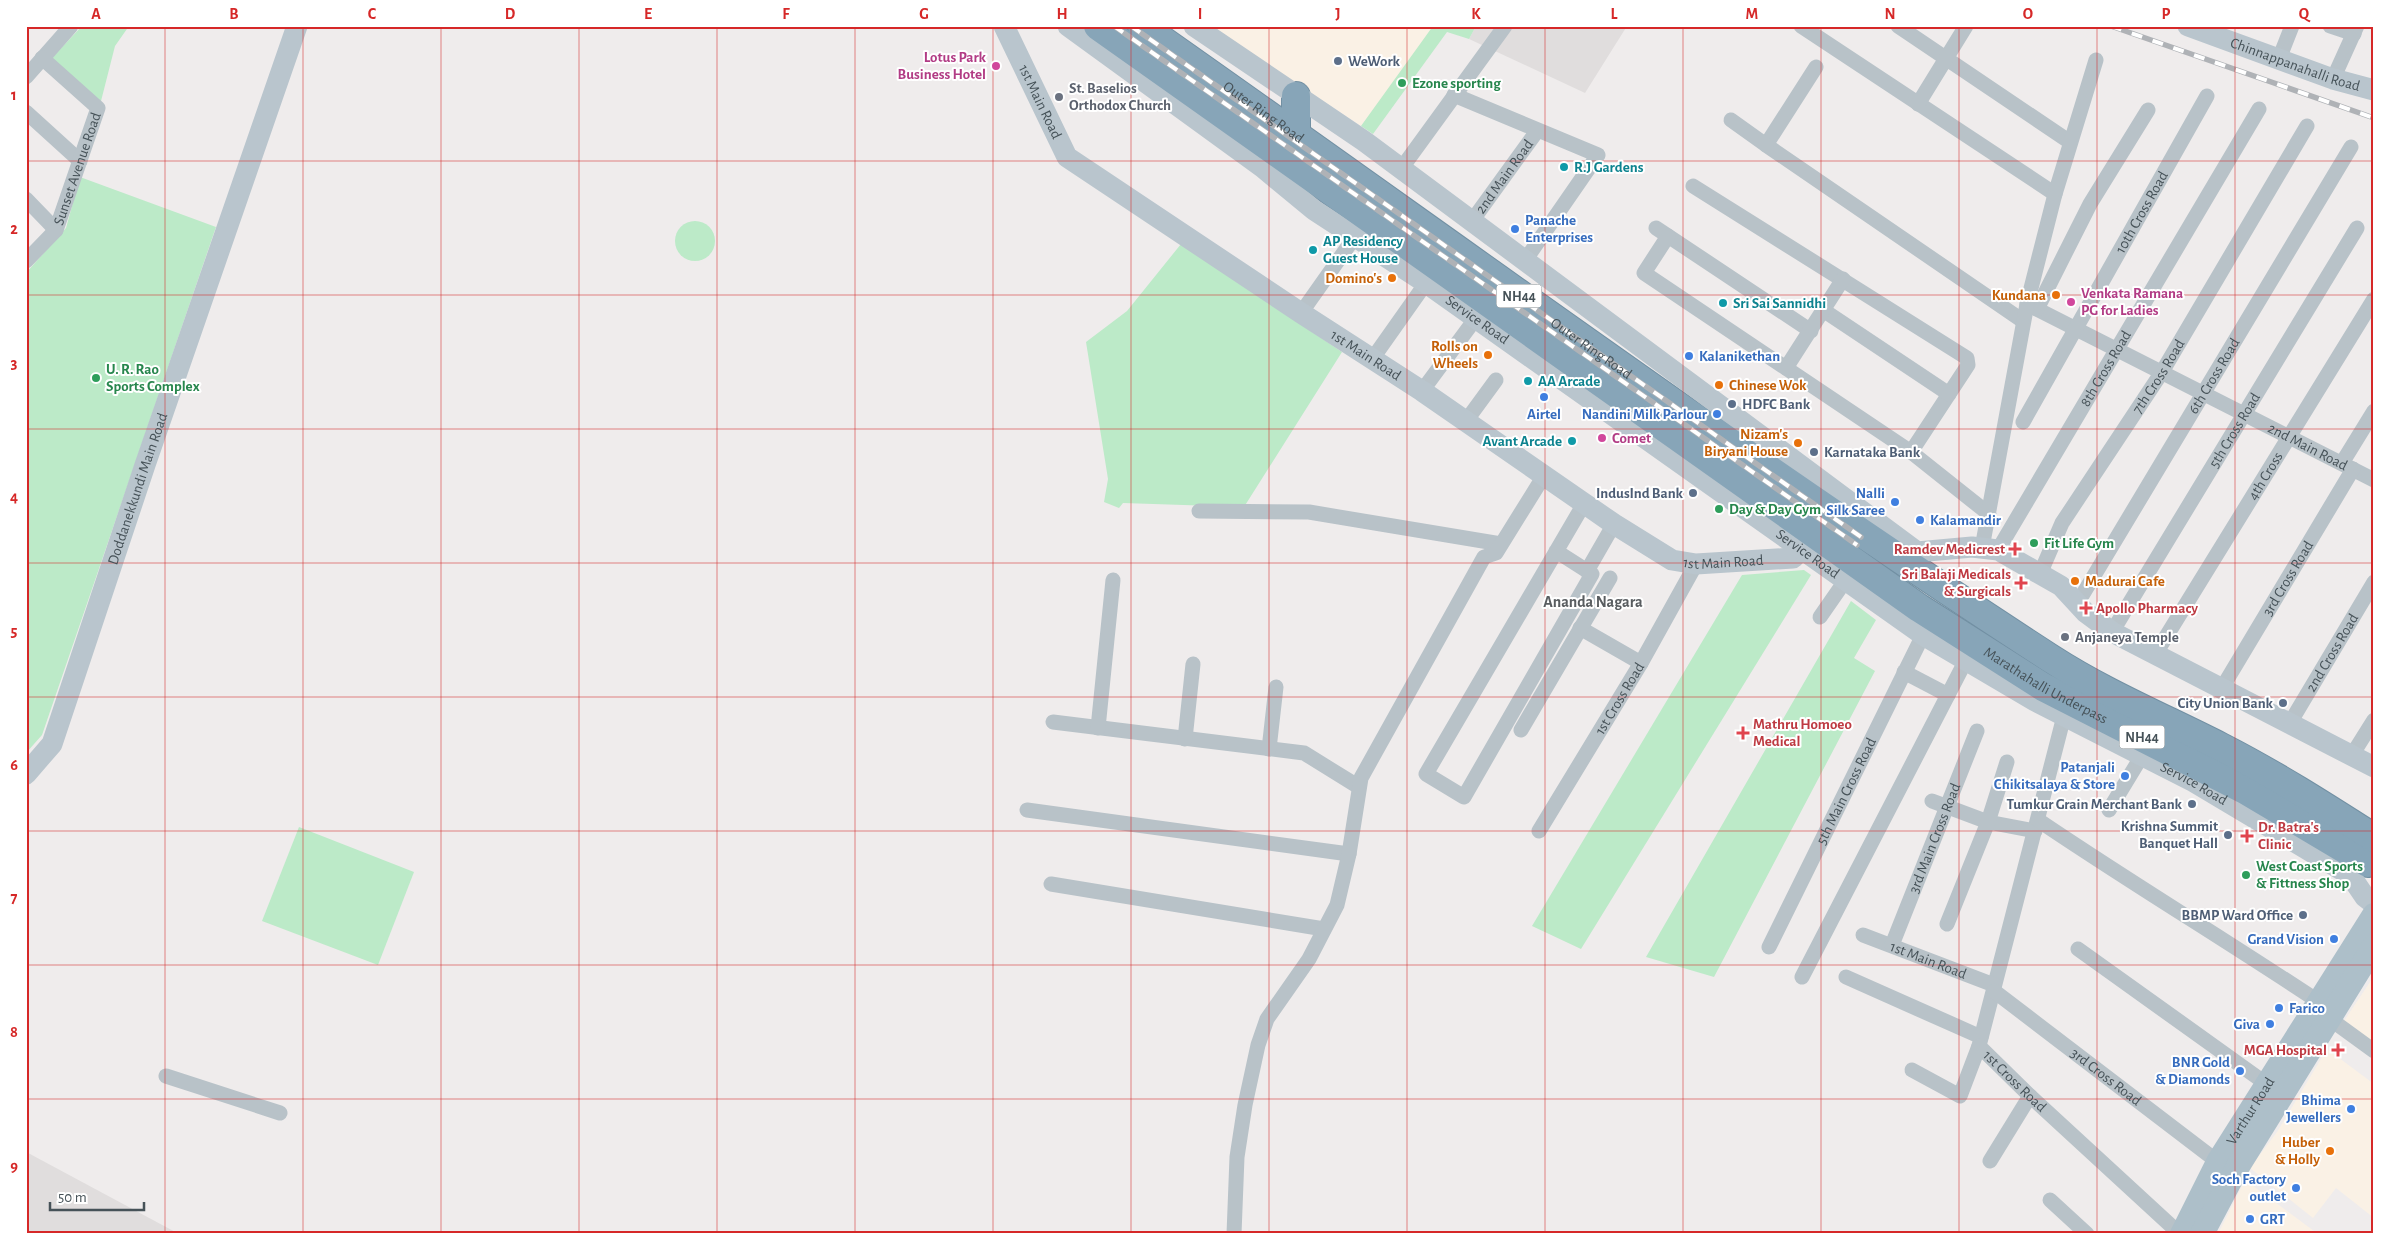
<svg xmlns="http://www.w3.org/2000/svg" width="2400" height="1260" font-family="'Alegreya Sans',sans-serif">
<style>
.commercial{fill:#faf1e5}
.education{fill:#e0dddd}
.green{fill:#bceac8}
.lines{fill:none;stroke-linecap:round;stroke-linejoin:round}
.highway-casing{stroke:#7290a3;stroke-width:30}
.street{stroke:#b8c2c8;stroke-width:15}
.secondary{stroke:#b9c5cd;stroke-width:21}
.primary{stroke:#adbfc9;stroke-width:24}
.highway{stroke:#87a5b8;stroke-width:28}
.rail-casing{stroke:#afb2b6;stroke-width:5.5}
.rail{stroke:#fff;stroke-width:4;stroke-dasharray:11;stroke-linecap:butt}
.grid{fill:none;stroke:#d62828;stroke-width:1;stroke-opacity:0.55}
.service-dot{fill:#5c6f8a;stroke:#fff;stroke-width:2}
.hotel-dot{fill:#d1479c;stroke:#fff;stroke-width:2}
.leisure-dot{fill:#2e9e5b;stroke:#fff;stroke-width:2}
.worship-dot{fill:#6b7280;stroke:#fff;stroke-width:2}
.culture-dot{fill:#0f9aa8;stroke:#fff;stroke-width:2}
.shop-dot{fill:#3f7fe0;stroke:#fff;stroke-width:2}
.food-dot{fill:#e8710a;stroke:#fff;stroke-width:2}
.health-dot{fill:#e0444e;stroke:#fff;stroke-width:2}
.labels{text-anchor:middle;stroke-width:4;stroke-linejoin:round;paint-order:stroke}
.shield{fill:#fff;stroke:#7e868a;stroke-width:1}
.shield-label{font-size:14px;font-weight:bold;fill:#465258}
.hotel-label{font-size:15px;font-weight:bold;fill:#b23c85;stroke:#fff;text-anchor:start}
.service-label{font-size:15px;font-weight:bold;fill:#4e5e75;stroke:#fff;text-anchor:end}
.street-label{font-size:15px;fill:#465258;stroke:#fff}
.leisure-label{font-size:15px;font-weight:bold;fill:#27864d;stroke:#fff;text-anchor:start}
.worship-label{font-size:15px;font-weight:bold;fill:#5b616d;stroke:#fff;text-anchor:start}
.culture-label{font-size:15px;font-weight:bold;fill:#0d838f;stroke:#fff;text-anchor:start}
.shop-label{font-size:15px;font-weight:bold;fill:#366cbe;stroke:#fff;text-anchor:end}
.food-label{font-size:15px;font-weight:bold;fill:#c56008;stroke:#fff;text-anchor:end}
.health-label{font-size:15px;font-weight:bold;fill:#be3a42;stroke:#fff;text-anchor:end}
.neighbourhood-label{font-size:16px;font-weight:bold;fill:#595d60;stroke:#fff}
.neatline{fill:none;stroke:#d62828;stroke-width:2}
.grid-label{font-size:16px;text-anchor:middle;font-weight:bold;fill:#d62828}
</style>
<rect width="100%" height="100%" fill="#efecec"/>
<g class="commercial">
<path d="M1210 26H1433L1435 27 1361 126Z"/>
<path d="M2374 976V1045L2342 1024Z"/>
<path d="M2327 1049 2374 1084V1218L2336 1188 2313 1218 2250 1168 2277 1132Z"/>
<path d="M2245 1180 2314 1231 2311 1234H2218Z"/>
</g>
<g class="education">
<path d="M1476 26H1627L1585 93 1469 39Z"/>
<path d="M26 1152 30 1154 179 1234H26Z"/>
</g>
<g class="green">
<path d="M82 26H129L115 46 100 105 50 60Z"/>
<path d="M1433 26H1476L1469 39 1447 32 1373 134 1361 126Z"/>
<path d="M80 177 216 227 42 735 26 753V273L66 228Z"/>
<circle cx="695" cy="241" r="20"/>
<path d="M1181 244 1342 352 1244 507 1123 503 1119 508 1104 502 1108 479 1086 342 1127 311Z"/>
<path d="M1804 570 1811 575 1581 949 1532 926 1742 575Z"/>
<path d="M1851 601 1876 620 1854 658 1875 671 1714 977 1646 957Z"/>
<path d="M299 827 414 872 378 965 262 921Z"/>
</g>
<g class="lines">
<g class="highway-casing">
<g id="highway">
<path id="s23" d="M1098 26 1919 608 2043 687 2245 790 2368 863"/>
<path id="s24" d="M1142 26C1444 238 1740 457 2050 658 2104 693 2164 718 2221 747 2274 774 2324 806 2374 838"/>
<path d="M1296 96V135"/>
</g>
</g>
<g class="street">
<path d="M1801 26 2055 194"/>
<path d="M1898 26 2070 142"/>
<path d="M2330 26 2354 34"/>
<path d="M2279 59 2292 26"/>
<path d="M1816 67 1766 145 2023 321"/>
<path d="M26 77 71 26"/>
<path d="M2333 79 2357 26"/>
<path d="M1454 95 1598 155 1524 262"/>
<path d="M1918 104 1966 26"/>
<path d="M26 112 80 161"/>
<path d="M1731 120 1766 145"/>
<path d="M1401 169 1505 26"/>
<path d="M1693 186 1967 358 1968 365 1911 452"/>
<path d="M26 199 56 230"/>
<path id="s1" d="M1472 221 1537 131"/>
<path d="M1656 228 1811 331"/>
<path d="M1668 236 1644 273 1911 452 1989 514"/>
<path id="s2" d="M26 261 56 230 98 108 42 58"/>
<path id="s3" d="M2027 304 2374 480"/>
<path d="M2037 309 2090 204 2148 110"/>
<path d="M1823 310 1949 394"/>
<path d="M1301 313 1354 238"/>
<path d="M1373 358 1426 283"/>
<path d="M1786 368 1843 279"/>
<path d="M1422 391 1476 318"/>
<path d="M1466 421 1496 380"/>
<path id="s4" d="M2023 422 2207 96"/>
<path d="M2342 463 2374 411"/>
<path d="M1199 511 1309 512 1501 544"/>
<path d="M1982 548 2027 304 2055 194 2096 60"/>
<path id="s5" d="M1998 550 2259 109"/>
<path d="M1556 551 1592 574 1464 797 1426 774C1479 683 1532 593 1585 502"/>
<path d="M1587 571 1614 524"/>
<path id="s6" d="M2040 574 2062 523 2162 372 2307 126"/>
<path id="s7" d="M2077 604 2351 147"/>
<path d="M1820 617 1845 581"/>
<path d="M1580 628 1641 663"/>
<path id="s8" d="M2112 632 2357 228"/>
<path id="s9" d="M2156 653 2374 299"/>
<path d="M1904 672 1948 695"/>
<path id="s10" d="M2222 688 2353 469"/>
<path id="s11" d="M2064 716 1979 1046 2030 1096 2180 1234"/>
<path d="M1053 722 1304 753 1359 787"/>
<path id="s12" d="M2290 723 2374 582"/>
<path d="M1098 728 1113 580"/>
<path d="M1521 730 1610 578"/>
<path d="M1185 739 1193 664"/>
<path d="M1269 749 1276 687"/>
<path d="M2352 755 2374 720"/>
<path d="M1932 801 1988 822 2035 831"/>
<path d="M1027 810 1349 854"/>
<path d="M2109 810 2143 754"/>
<path d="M2038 820C2131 883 2226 940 2319 1002"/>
<path id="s13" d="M1539 831 1641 663 1696 564"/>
<path d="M1051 884 1324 929"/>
<path d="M1947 924 1988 822 2007 762"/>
<path id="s14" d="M1863 935 1994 985"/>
<path id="s15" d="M1892 945 1977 731"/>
<path id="s16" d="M1769 947 1923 635"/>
<path d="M2078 949 2268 1085"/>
<path d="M1802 977 1965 662"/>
<path d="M1846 977 1981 1037"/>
<path id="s17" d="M1994 991 2218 1162"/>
<path d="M2330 1019 2374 1051"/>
<path d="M1912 1070 1960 1096 1979 1046"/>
<path d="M166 1076 280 1113"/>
<path d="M1990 1161 2030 1096"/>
<path d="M2050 1200 2087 1234"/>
<path d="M1234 1234 1237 1157 1245 1105 1258 1045 1267 1019 1309 959 1337 905 1349 854 1361 778 1484 557 1496 553 1545 474"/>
</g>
<g class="secondary">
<path id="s18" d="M1004 26 1067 157 1301 313 1422 391 1614 524 1672 560 1696 564 1793 558 1802 549"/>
<path id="s19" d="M1068 26 1262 167 1314 210 1426 283 1923 635 2035 701 2194 782 2350 875 2365 897 2374 904"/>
<path d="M1194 26 1364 141 1917 552 1972 547 1998 550 2061 586 2085 612 2112 632 2374 767"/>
<path id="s20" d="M2188 26 2333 79 2374 90"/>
<path id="s21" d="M26 774 52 744 145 465 297 26"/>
</g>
<g class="primary">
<path id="s22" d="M2182 1234 2218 1162 2374 915"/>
<path d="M2202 1234 2237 1168 2374 946"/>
</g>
<use href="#highway" class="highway"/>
<g class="rail-casing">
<g id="rail">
<path d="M1114 26 1857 545"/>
<path id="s25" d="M1131 26 1861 537"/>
<path d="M2111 26 2374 118"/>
</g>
</g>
<use href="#rail" class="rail"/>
</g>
<path class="grid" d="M165 26V1234M303 26V1234M441 26V1234M579 26V1234M717 26V1234M855 26V1234M993 26V1234M1131 26V1234M1269 26V1234M1407 26V1234M1545 26V1234M1683 26V1234M1821 26V1234M1959 26V1234M2097 26V1234M2235 26V1234M26 161H2374M26 295H2374M26 429H2374M26 563H2374M26 697H2374M26 831H2374M26 965H2374M26 1099H2374"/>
<g class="service-dot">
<circle cx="1338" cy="61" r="5"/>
<circle cx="1732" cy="404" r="5"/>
<circle cx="1814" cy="452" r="5"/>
<circle cx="1693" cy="493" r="5"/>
<circle cx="2283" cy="703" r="5"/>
<circle cx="2192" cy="804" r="5"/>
<circle cx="2228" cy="835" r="5"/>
<circle cx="2303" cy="915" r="5"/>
</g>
<g class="hotel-dot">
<circle cx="996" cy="66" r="5"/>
<circle cx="2071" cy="302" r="5"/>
<circle cx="1602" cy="438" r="5"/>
</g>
<g class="leisure-dot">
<circle cx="1402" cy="83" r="5"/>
<circle cx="96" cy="378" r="5"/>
<circle cx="1719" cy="509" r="5"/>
<circle cx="2034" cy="543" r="5"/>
<circle cx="2246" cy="875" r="5"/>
</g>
<g class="worship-dot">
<circle cx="1059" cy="97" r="5"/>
<circle cx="2065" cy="637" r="5"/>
</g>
<g class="culture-dot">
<circle cx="1564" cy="167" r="5"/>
<circle cx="1313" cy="250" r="5"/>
<circle cx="1723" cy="303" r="5"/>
<circle cx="1528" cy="381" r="5"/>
<circle cx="1572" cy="441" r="5"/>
</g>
<g class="shop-dot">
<circle cx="1515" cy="229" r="5"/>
<circle cx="1689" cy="356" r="5"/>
<circle cx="1544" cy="397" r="5"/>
<circle cx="1717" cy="414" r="5"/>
<circle cx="1895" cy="502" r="5"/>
<circle cx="1920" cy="520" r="5"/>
<circle cx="2125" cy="776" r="5"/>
<circle cx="2334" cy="939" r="5"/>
<circle cx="2279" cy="1008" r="5"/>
<circle cx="2270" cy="1024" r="5"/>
<circle cx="2240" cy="1071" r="5"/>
<circle cx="2351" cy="1109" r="5"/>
<circle cx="2296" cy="1188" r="5"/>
<circle cx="2250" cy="1219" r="5"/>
</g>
<g class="food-dot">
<circle cx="1392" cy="278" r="5"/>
<circle cx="2056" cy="295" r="5"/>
<circle cx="1488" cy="355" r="5"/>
<circle cx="1719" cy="385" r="5"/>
<circle cx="1798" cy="443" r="5"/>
<circle cx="2075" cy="581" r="5"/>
<circle cx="2330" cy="1151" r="5"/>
</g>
<g class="health-dot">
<path d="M2012.5 541.5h5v5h5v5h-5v5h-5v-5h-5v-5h5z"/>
<path d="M2018.5 575.5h5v5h5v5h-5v5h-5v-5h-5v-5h5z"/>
<path d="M2083.5 600.5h5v5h5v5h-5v5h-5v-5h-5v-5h5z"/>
<path d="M1740.5 725.5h5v5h5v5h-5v5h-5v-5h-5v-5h5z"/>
<path d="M2244.5 828.5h5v5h5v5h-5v5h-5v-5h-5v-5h5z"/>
<path d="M2335.5 1042.5h5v5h5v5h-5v5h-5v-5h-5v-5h5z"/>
</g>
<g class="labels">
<g class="shield">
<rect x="1496.5" y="284.5" width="45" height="23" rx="4"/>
<rect x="2119.5" y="725.5" width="45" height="23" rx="4"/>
</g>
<g class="shield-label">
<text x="1519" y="301">NH44</text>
<text x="2142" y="742">NH44</text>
</g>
<g class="hotel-label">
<text x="986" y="62" text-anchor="end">Lotus Park<tspan x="986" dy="17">Business Hotel</tspan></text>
<text x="2081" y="298">Venkata Ramana<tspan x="2081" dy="17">PG for Ladies</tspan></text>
<text x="1612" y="443">Comet</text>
</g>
<g class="service-label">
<text x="1348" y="66" text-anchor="start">WeWork</text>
<text x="1742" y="409" text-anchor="start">HDFC Bank</text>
<text x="1824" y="457" text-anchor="start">Karnataka Bank</text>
<text x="1683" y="498">IndusInd Bank</text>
<text x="2273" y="708">City Union Bank</text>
<text x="2182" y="809">Tumkur Grain Merchant Bank</text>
<text x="2218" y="831">Krishna Summit<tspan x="2218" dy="17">Banquet Hall</tspan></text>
<text x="2293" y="920">BBMP Ward Office</text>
</g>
<g class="street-label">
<text dy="5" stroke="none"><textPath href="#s20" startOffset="114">Chinnappanahalli Road</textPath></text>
<text dy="5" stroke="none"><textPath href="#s18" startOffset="84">1st Main Road</textPath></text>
<text dy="5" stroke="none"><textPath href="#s24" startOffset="149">Outer Ring Road</textPath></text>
<text dy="5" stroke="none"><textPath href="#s2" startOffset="108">Sunset Avenue Road</textPath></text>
<text dy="5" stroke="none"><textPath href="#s1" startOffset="55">2nd Main Road</textPath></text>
<text dy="5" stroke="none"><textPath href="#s4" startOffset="241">10th Cross Road</textPath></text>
<text dy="5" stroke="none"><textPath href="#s19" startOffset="504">Service Road</textPath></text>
<text dy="5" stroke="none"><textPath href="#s25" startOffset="562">Outer Ring Road</textPath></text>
<text dy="5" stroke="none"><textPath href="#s18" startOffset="504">1st Main Road</textPath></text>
<text dy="5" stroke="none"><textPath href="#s5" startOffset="211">8th Cross Road</textPath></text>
<text dy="5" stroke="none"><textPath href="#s7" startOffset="266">6th Cross Road</textPath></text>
<text dy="5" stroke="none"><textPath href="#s6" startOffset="231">7th Cross Road</textPath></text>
<text dy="5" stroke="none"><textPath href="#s8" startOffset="236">5th Cross Road</textPath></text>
<text dy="5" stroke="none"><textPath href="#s3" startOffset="315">2nd Main Road</textPath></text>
<text dy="5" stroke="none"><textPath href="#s9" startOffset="208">4th Cross</textPath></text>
<text dy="5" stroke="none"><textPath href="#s21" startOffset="309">Doddanekkundi Main Road</textPath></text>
<text dy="5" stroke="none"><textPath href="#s19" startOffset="909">Service Road</textPath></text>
<text dy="5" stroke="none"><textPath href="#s18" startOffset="924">1st Main Road</textPath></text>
<text dy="5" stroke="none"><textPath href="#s10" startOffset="128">3rd Cross Road</textPath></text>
<text dy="5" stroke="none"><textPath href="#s12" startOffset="82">2nd Cross Road</textPath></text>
<text dy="5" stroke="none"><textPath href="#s23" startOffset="1155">Marathahalli Underpass</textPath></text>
<text dy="5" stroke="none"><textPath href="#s13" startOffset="155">1st Cross Road</textPath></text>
<text dy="5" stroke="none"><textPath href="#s19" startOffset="1359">Service Road</textPath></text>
<text dy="5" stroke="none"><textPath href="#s16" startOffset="174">5th Main Cross Road</textPath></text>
<text dy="5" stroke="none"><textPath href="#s15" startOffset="115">3rd Main Cross Road</textPath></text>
<text dy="5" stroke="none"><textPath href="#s14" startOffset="70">1st Main Road</textPath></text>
<text dy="5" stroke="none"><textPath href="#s17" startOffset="141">3rd Cross Road</textPath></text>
<text dy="5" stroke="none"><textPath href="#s11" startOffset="391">1st Cross Road</textPath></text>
<text dy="5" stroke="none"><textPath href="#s22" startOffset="141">Varthur Road</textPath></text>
</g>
<g class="leisure-label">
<text x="1412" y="88">Ezone sporting</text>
<text x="106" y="374">U. R. Rao<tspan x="106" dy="17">Sports Complex</tspan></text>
<text x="1729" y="514">Day &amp; Day Gym</text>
<text x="2044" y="548">Fit Life Gym</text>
<text x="2256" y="871">West Coast Sports<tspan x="2256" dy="17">&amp; Fittness Shop</tspan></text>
</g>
<g class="worship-label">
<text x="1069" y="93">St. Baselios<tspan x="1069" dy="17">Orthodox Church</tspan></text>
<text x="2075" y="642">Anjaneya Temple</text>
</g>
<g class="culture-label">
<text x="1574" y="172">R.J Gardens</text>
<text x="1323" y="246">AP Residency<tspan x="1323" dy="17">Guest House</tspan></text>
<text x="1733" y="308">Sri Sai Sannidhi</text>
<text x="1538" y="386">AA Arcade</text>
<text x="1562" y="446" text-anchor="end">Avant Arcade</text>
</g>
<g class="shop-label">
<text x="1525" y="225" text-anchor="start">Panache<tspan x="1525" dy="17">Enterprises</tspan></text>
<text x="1699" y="361" text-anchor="start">Kalanikethan</text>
<text x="1544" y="419" text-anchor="middle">Airtel</text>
<text x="1707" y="419">Nandini Milk Parlour</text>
<text x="1885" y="498">Nalli<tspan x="1885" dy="17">Silk Saree</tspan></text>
<text x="1930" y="525" text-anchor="start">Kalamandir</text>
<text x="2115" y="772">Patanjali<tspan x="2115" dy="17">Chikitsalaya &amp; Store</tspan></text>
<text x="2324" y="944">Grand Vision</text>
<text x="2289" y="1013" text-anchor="start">Farico</text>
<text x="2260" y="1029">Giva</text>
<text x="2230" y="1067">BNR Gold<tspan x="2230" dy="17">&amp; Diamonds</tspan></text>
<text x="2341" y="1105">Bhima<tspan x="2341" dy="17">Jewellers</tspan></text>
<text x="2286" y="1184">Soch Factory<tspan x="2286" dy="17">outlet</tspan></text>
<text x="2260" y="1224" text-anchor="start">GRT</text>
</g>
<g class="food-label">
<text x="1382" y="283">Domino's</text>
<text x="2046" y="300">Kundana</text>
<text x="1478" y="351">Rolls on<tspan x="1478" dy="17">Wheels</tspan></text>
<text x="1729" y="390" text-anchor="start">Chinese Wok</text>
<text x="1788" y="439">Nizam's<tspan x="1788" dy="17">Biryani House</tspan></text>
<text x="2085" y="586" text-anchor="start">Madurai Cafe</text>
<text x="2320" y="1147">Huber<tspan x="2320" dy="17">&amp; Holly</tspan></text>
</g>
<g class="health-label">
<text x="2005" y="554">Ramdev Medicrest</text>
<text x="2011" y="579">Sri Balaji Medicals<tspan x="2011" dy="17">&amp; Surgicals</tspan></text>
<text x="2096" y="613" text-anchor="start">Apollo Pharmacy</text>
<text x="1753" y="729" text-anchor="start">Mathru Homoeo<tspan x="1753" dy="17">Medical</tspan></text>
<text x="2258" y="832" text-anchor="start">Dr. Batra's<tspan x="2258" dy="17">Clinic</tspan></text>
<text x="2327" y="1055">MGA Hospital</text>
</g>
<g class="neighbourhood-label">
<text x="1593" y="607">Ananda Nagara</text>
</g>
</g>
<rect width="2400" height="1260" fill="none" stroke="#ffffff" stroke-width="55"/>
<path d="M50 1202v8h94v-8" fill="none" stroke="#465258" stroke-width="2.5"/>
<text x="58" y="1202" font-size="15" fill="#465258" stroke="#ffffff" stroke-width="4" paint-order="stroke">50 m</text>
<rect x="28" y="28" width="2344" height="1204" class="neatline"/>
<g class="grid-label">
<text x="96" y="19">A</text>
<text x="234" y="19">B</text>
<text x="372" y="19">C</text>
<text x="510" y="19">D</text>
<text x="648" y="19">E</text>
<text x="786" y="19">F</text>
<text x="924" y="19">G</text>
<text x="1062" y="19">H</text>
<text x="1200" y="19">I</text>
<text x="1338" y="19">J</text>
<text x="1476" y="19">K</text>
<text x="1614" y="19">L</text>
<text x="1752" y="19">M</text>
<text x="1890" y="19">N</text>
<text x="2028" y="19">O</text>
<text x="2166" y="19">P</text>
<text x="2304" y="19">Q</text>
<text x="14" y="100">1</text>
<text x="14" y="234">2</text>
<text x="14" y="368">3</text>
<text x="14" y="502">4</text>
<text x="14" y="636">5</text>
<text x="14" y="770">6</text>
<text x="14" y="903">7</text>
<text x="14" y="1037">8</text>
<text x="14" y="1171">9</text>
</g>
</svg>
